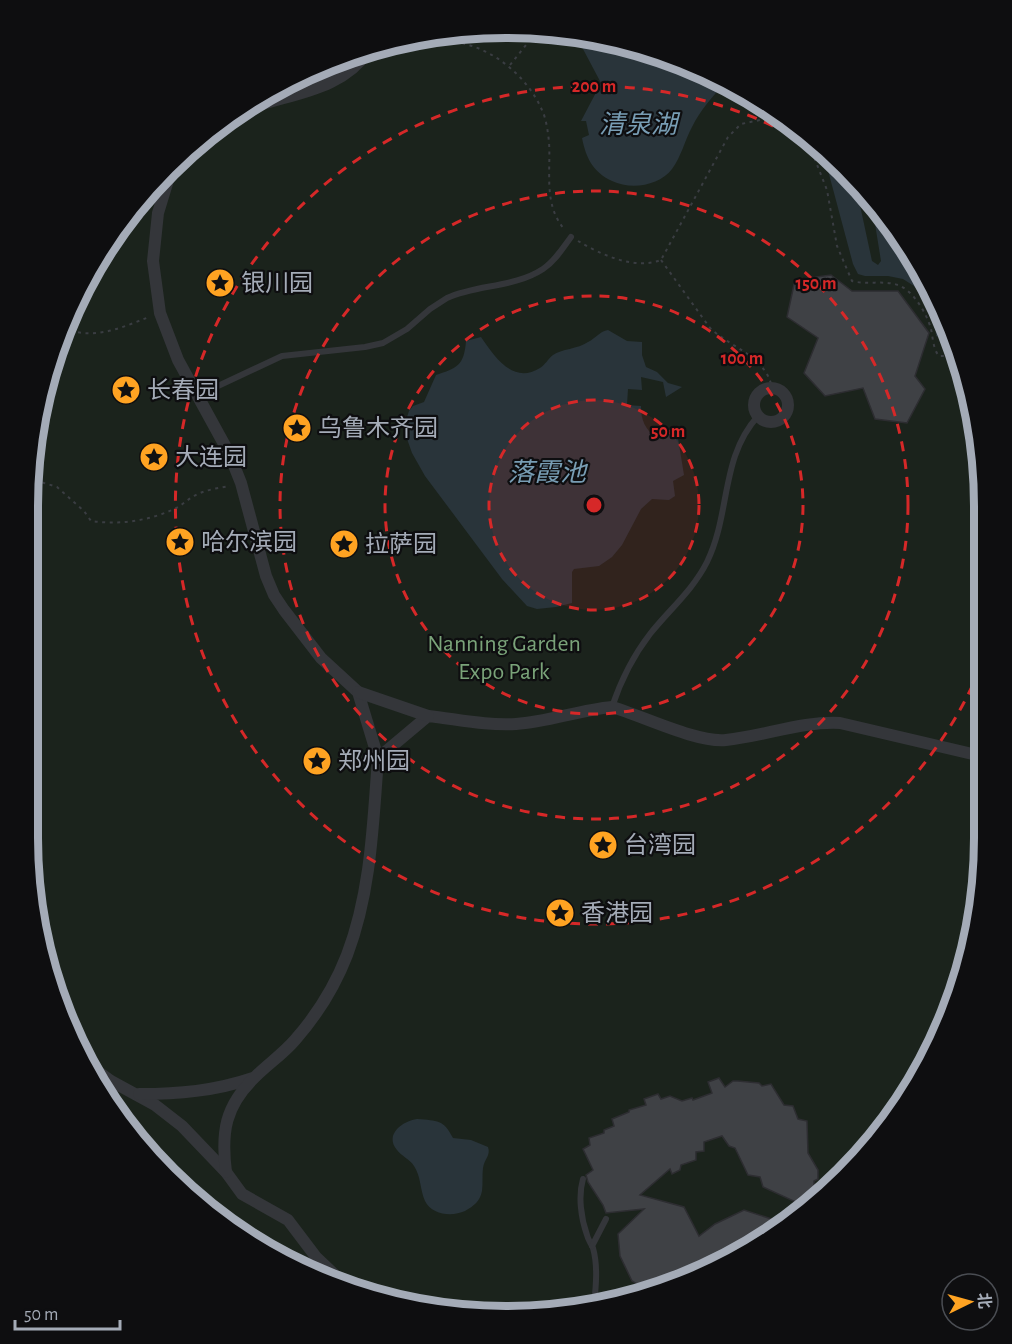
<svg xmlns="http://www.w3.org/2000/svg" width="1012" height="1344" font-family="'Alegreya Sans','Noto Sans SC',sans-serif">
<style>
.green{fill:#1b231c}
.water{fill:#29343a}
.building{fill:#3f4145;stroke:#2d2d31;stroke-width:1.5}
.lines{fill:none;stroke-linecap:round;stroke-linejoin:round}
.path{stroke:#3a3d42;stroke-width:2;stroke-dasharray:3 4.5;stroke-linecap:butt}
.lane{stroke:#34363a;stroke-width:6}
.street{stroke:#34363a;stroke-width:12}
.ring{fill:none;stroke:#d62828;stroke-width:3;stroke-dasharray:10 8}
.labels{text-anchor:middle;stroke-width:4.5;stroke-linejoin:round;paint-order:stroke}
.poi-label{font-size:24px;fill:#a4abb7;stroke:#0e0e10;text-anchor:start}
.park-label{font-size:24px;fill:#7aa379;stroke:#0e0e10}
.water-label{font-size:26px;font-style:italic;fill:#789db4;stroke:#0e0e10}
.rim{fill:none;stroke:#a4abb7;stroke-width:8}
.centre{fill:#d62828;stroke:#0e0e10;stroke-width:3}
.ring-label{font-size:18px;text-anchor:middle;font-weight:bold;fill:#d62828;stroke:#0e0e10;stroke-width:4.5;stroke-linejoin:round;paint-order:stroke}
</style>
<rect width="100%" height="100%" fill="#131315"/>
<path class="green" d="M506 27 599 36 689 63 772 108 844 167 904 240 949 323 981 444V901L949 1021 904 1104 845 1176 772 1236 660 1291 537 1316 412 1308 294 1267 190 1198 91 1078 43 962 27 838 28 475 43 382 76 294 126 215 240 108 322 64 412 36Z"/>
<g class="water">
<path d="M573 34C588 35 602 35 614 44L621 43 689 63 726 83C712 96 700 111 692 127 685 140 681 157 672 169 659 186 631 190 612 181 593 172 586 158 582 138L589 135 586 121H581L601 83 583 49 574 39Z"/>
<path d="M822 148 840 164 852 191 858 196 872 261 878 265 881 261 871 199 904 240 949 323 951 332 942 339 936 336 935 323 923 298 914 286 903 279 888 276H865L858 274 853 264Z"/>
<path d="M119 225C117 239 115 279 93 268Z"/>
<path d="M608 330 627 341 642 342V355L646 367 657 372 668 383 682 387 666 397 663 382 641 377 642 390 628 389 627 405 641 406C641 421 645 428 656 438L676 426 684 475 673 481 675 496 669 500 652 499 641 509 622 545 612 557 599 566 574 569 572 572V603L556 607 537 609 527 606 502 579 425 476 412 453 406 436 405 423 409 411 413 406 424 402 436 375C457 368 464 366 466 341L481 337C495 357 513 385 540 368 545 365 548 359 553 355 561 349 578 349 588 342 596 338 600 331 608 330Z"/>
<path d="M417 1119C438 1121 443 1119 453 1138L471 1140 488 1147C491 1156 484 1159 483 1168 482 1175 483 1183 482 1191 480 1201 474 1206 465 1211 452 1217 432 1215 425 1201 420 1190 421 1176 414 1166 410 1159 401 1156 397 1150 384 1134 403 1121 417 1119Z"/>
</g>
<g class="building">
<path d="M831 275 852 291H898L929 333 915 376 925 389 907 423 875 419 863 388 825 396 804 373 818 338 787 317 795 280Z"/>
<path d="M719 1078 725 1087 733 1081H738L759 1083 762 1086 771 1084 784 1105 793 1106 798 1119 807 1121 808 1153 818 1170V1179L814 1181V1191L808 1193 809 1206 800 1208 798 1203 763 1187 760 1177 748 1175 735 1148 729 1146 722 1136 704 1142V1151L696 1152V1160L681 1165 680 1170 672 1174 670 1169 640 1195 684 1207 699 1236 715 1224 744 1210 787 1224 772 1236 660 1291 644 1295 639 1285 632 1281 620 1256 618 1234 644 1209 606 1213 603 1205 588 1182 586 1175 593 1170 583 1149 590 1145 589 1138 604 1133V1130L614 1126 612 1119 629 1112V1110L646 1105 644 1099 658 1094 661 1099 670 1096 682 1101 692 1098 693 1100 712 1093 708 1082Z"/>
</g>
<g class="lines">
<g class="path">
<path d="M395 42C414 40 435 39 455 42 492 47 527 76 542 110 546 118 548 132 549 142 551 172 543 205 565 230"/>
<path d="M510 65 538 30"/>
<path d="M578 241C602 255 634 270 661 260L728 137 741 124 760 120 782 123 799 132 814 157 827 190 837 246 852 281C867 285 883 280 898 285 913 290 927 314 931 329 933 338 933 349 939 356H957"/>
<path d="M661 260 710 328C731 348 766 356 772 388"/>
<path d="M64 327C91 342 123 327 149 317"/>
<path d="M28 478 57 487 84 511 91 521C118 525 149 521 174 509 181 506 187 500 194 496 204 490 218 488 230 486"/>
</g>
<g class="lane">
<path d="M199 398 218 386 282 356 365 347 383 343 407 329 430 309 447 298C478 284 514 288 543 269 555 261 563 248 571 237"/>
<path d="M612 707C621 680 633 656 650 634 669 610 693 590 707 562 731 513 720 458 758 416"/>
<path d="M583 1179C578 1196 581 1218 587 1235 588 1240 591 1243 593 1248 598 1266 596 1286 594 1305"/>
<path d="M592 1246 606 1219"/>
</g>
<g class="street">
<path d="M231 116C279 92 336 98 370 49"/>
<path d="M174 170 169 177 158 213 153 261 160 313 178 360 229 453 241 483 266 576 274 595 284 610 321 658 358 692 378 758 428 716C456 719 487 726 516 724 548 722 579 710 612 707 643 716 697 743 726 740 765 736 802 721 840 723L981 756"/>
<circle cx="771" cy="405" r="17"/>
<path d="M358 692 428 716"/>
<path d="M85 1062 111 1081 155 1105 182 1126 226 1172 242 1194 288 1220 316 1257 336 1276 354 1288"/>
<path d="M139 1094C178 1094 215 1091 253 1078"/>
<path d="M226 1172C221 1132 225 1106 255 1077 268 1064 283 1054 295 1040 317 1015 335 986 347 955 371 892 373 824 378 758"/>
</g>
</g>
<circle cx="594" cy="505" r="105" fill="#d62828" fill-opacity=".12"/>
<g class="ring">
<circle cx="594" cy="505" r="105"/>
<circle cx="594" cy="505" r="209"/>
<circle cx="594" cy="505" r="314"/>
<path d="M980 669A419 419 0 1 1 846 170"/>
</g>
<defs>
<g id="sight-disc" transform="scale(1.5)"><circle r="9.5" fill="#ffa322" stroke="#0e0e10"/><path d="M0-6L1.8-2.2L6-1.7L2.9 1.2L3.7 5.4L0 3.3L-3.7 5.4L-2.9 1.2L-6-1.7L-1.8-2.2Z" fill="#111"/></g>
</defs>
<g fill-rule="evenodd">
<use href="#sight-disc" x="220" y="283"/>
<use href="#sight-disc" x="126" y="390"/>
<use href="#sight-disc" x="297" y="428"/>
<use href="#sight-disc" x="154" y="457"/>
<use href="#sight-disc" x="180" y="542"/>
<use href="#sight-disc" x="344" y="544"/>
<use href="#sight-disc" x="317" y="761"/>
<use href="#sight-disc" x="603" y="845"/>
<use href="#sight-disc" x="560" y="913"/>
</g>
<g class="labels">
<g class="poi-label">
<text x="241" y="291">银川园</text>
<text x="147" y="398">长春园</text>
<text x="318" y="436">乌鲁木齐园</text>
<text x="175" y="465">大连园</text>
<text x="201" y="550">哈尔滨园</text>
<text x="365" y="552">拉萨园</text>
<text x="338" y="769">郑州园</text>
<text x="624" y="853">台湾园</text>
<text x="581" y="921">香港园</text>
</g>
<g class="park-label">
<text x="504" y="651">Nanning Garden<tspan x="504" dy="28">Expo Park</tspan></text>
</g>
<g class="water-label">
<text x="638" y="133">清泉湖</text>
<text x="547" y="481">落霞池</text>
</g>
</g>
<path d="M0 0H1012V1344H0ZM506 38H506A468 468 0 0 1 974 506V838A468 468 0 0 1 506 1306H506A468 468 0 0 1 38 838V506A468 468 0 0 1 506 38Z" fill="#0e0e10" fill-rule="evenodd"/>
<path class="rim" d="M506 38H506A468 468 0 0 1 974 506V838A468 468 0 0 1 506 1306H506A468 468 0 0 1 38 838V506A468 468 0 0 1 506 38Z"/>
<circle cx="594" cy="505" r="9" class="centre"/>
<g class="ring-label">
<text x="594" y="92">200 m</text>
<text x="816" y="289">150 m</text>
<text x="742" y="364">100 m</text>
<text x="668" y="437">50 m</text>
</g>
<g transform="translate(970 1302) rotate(85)"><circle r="28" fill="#0e0e10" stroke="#4a4d53" stroke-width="1.5"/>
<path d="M0-4.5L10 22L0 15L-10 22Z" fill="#ffa322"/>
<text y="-9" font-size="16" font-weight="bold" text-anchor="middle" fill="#a4abb7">北</text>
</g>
<path d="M15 1320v9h105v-9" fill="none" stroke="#a4abb7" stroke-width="3"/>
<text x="24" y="1320" font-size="18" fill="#a4abb7" stroke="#0e0e10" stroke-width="4.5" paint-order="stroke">50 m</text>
</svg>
